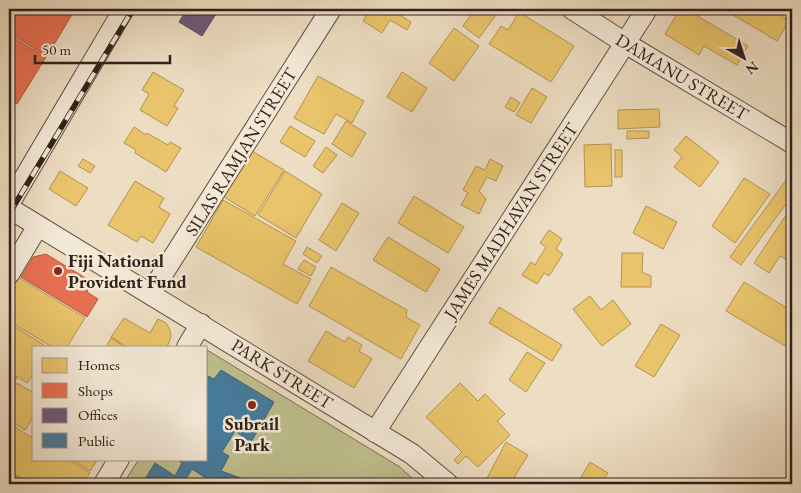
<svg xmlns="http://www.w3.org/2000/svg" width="801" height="493" font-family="'EB Garamond',serif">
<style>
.green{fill:#bfbf8e;stroke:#787054}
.homes{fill:#e9c46a;stroke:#b29352}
.shops{fill:#e76f51;stroke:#b05840}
.offices{fill:#6d597a;stroke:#5b485d}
.public{fill:#457b9d;stroke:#3f6075}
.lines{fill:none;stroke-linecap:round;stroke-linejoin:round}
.street-casing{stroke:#605043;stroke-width:22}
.street{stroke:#f3e9d7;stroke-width:20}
.rail-casing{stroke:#312119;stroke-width:5.5}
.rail{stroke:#f3e9d7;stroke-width:4;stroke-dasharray:11;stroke-linecap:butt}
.poi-dot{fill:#8f2418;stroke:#f3e9d7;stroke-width:2}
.labels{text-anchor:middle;stroke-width:5;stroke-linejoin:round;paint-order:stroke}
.street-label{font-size:18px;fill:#312119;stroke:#f3e9d7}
.poi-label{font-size:18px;font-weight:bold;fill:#312119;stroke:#f3e9d7;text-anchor:start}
</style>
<rect width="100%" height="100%" fill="#edddc2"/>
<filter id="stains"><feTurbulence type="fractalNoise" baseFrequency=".004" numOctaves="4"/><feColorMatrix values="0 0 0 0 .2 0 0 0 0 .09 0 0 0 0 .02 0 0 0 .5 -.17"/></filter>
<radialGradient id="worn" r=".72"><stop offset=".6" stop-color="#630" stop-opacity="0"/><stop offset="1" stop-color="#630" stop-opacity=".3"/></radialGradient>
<path class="green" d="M207 350 400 467 418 484H123L139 459H206Z"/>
<g class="homes">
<path d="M370 9H397L395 12 411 22 407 30 390 20 382 33 363 21Z"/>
<path d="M475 9H488L496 15 479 38 463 26Z"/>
<path d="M680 9H686L748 46 737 65 704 46 699 55 665 34Z"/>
<path d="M723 9H770L789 21 777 41Z"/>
<path d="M519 12 574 46 551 82 489 44 501 26 508 30Z"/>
<path d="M454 28 479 46 454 81 429 63Z"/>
<path d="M153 72 184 90 174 106 178 108 167 126 140 110 149 94 142 90Z"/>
<path d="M402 72 427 88 412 112 387 97Z"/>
<path d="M318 76 364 101 352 123 336 114 324 134 294 118Z"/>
<path d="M532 88 547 97 531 123 516 115Z"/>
<path d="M511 97 520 103 514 112 505 107Z"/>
<path d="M659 109 660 127 618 129V110Z"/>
<path d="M346 121 366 133 352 157 332 144Z"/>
<path d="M290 126 315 141 305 157 280 142Z"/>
<path d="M134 127 146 135 147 133 168 145 170 142 181 148 166 172 135 153 136 150 124 143Z"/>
<path d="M627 131H649V138L627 139Z"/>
<path d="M686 136 719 162 700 187 674 167 682 157 674 150Z"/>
<path d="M611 144 612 186 585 187 584 145Z"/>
<path d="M326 147 337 155 323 173 313 166Z"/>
<path d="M247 148 284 170 255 216 219 194Z"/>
<rect x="615" y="150" width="7" height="27"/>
<path d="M83 159 95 166 90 173 78 166Z"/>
<path d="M490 159 503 166 496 181 487 177 479 191 486 199 479 214 461 205 468 193 463 190 476 166 485 170Z"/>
<path d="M60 171 88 188 76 206 49 189Z"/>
<path d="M285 171 322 194 296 238 258 215Z"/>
<path d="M792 172V196L741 265 730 257Z"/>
<path d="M744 178 770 194 735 243 712 226Z"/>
<path d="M135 181 164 198 159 207 170 214 153 243 141 236 137 242 108 225Z"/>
<path d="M414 196 464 227 448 253 398 223Z"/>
<path d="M223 200 296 241 283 264 311 279 297 304 196 247Z"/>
<path d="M342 203 359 213 336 251 319 240Z"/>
<path d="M646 206 677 222 663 249 633 233Z"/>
<path d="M792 206V264L780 256 769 273 754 263Z"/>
<path d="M549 230 562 239 556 249 563 254 549 276 544 273 537 284 522 275 531 262 535 265 546 247 540 243Z"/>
<path d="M388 237 440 269 426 292 373 260Z"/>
<path d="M307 247 322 256 317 263 303 254Z"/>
<path d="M622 253H643L642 272 651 276V287H621Z"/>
<path d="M304 260 316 267 311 276 298 269Z"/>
<path d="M331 267 407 310 406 317 420 325 401 359 309 306Z"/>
<path d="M18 277 85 318 67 347H52L9 321V293Z"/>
<path d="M744 282 792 311V350L726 311Z"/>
<path d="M590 296 601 310 613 300 631 324 602 346 573 309Z"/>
<path d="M499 307 562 345 552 361 489 323Z"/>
<path d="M124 318 150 333 158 319 166 323 170 330 171 337 167 347H127L111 337Z"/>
<path d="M9 323 47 347H34V373L27 383 9 372Z"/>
<path d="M661 324 680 335 654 377 635 366Z"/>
<path d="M326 331 345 342 348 337 362 345 359 351 372 359 354 388 308 361Z"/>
<path d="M111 338 125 347H106Z"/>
<path d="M527 352 545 363 526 392 509 380Z"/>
<path d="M9 374 17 378 9 392Z"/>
<path d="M17 383 34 393V416L25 430 9 420V397Z"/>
<path d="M460 383 478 401 485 394 505 414 497 421 510 435 478 467 466 456 458 464 454 460 462 452 426 417Z"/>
<path d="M9 423 34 439V459H68L90 473 83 484H31L9 471Z"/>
<path d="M506 442 528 455 510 484H484Z"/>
<path d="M71 459H98L90 471Z"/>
<path d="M590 462 608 473 601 484H577Z"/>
<path d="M9 472 29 484H9Z"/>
</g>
<g class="shops">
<path d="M9 9H67L73 13 47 56 9 33Z"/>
<path d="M9 35 46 57 17 104 9 99Z"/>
<path d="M46 254 92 282 87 292 98 299 87 317 21 277 33 257Z"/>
</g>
<path class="offices" d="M187 9H219L202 36 179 22Z"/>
<path class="public" d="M221 370 274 402 251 442 235 431 222 452 229 456 221 471 257 484H223L214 483 192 469 183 484H142L155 463 175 476 182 463 176 459H206V375L214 379Z"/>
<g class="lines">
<g class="street-casing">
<g id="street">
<path d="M572 9 625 43 792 143"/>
<path d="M9 204 124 9"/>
<path d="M9 208 412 454 448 484"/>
<path d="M9 274 38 226"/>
<path d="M150 294 331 9"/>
<path d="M187 347 201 324"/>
<path d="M375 432 647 9"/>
<path d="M104 484 119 459"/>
</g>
</g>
<use href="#street" class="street"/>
<g class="rail-casing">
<path id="rail" d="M9 214 133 9"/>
</g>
<use href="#rail" class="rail"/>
</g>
<g class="poi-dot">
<circle cx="58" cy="271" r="5"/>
<circle cx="252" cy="405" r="5"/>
</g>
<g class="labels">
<g class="street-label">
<text transform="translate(682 77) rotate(31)" y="6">DAMANU STREET</text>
<text transform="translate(241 152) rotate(-58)" y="6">SILAS RAMJAN STREET</text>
<text transform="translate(511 221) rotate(-57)" y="6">JAMES MADHAVAN STREET</text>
<text transform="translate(282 374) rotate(32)" y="6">PARK STREET</text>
</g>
<g class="poi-label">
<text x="68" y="267">Fiji National<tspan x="68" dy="21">Provident Fund</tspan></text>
<text x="252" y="430" text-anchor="middle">Subrail<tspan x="252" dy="21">Park</tspan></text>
</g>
</g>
<rect width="801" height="493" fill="none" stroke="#edddc2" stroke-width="30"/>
<rect x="10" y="10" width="781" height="473" fill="none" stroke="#312119" stroke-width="2.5"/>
<rect x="15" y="15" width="771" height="463" fill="none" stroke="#312119"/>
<rect x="32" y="346" width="175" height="115" fill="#f3e9d7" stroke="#a5998b"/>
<rect x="42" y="358" width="25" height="15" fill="#e9c46a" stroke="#a5998b"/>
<text x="78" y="370" font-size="15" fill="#312119">Homes</text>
<rect x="42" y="383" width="25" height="15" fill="#e76f51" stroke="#a5998b"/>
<text x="78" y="396" font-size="15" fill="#312119">Shops</text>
<rect x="42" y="408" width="25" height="15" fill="#6d597a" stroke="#a5998b"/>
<text x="78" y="420" font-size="15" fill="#312119">Offices</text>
<rect x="42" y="433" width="25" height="15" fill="#457b9d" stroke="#a5998b"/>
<text x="78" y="446" font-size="15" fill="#312119">Public</text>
<g transform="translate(744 58) rotate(141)" stroke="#f3e9d7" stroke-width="4" paint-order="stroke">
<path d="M0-4L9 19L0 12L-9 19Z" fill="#312119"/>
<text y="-8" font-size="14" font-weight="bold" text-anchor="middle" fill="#312119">N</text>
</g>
<path d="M35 55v8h135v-8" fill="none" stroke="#312119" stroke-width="2.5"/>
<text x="42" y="55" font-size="15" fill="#312119" stroke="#f3e9d7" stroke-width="4" paint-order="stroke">50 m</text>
<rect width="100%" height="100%" filter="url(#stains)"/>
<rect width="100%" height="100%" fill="url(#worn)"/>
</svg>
